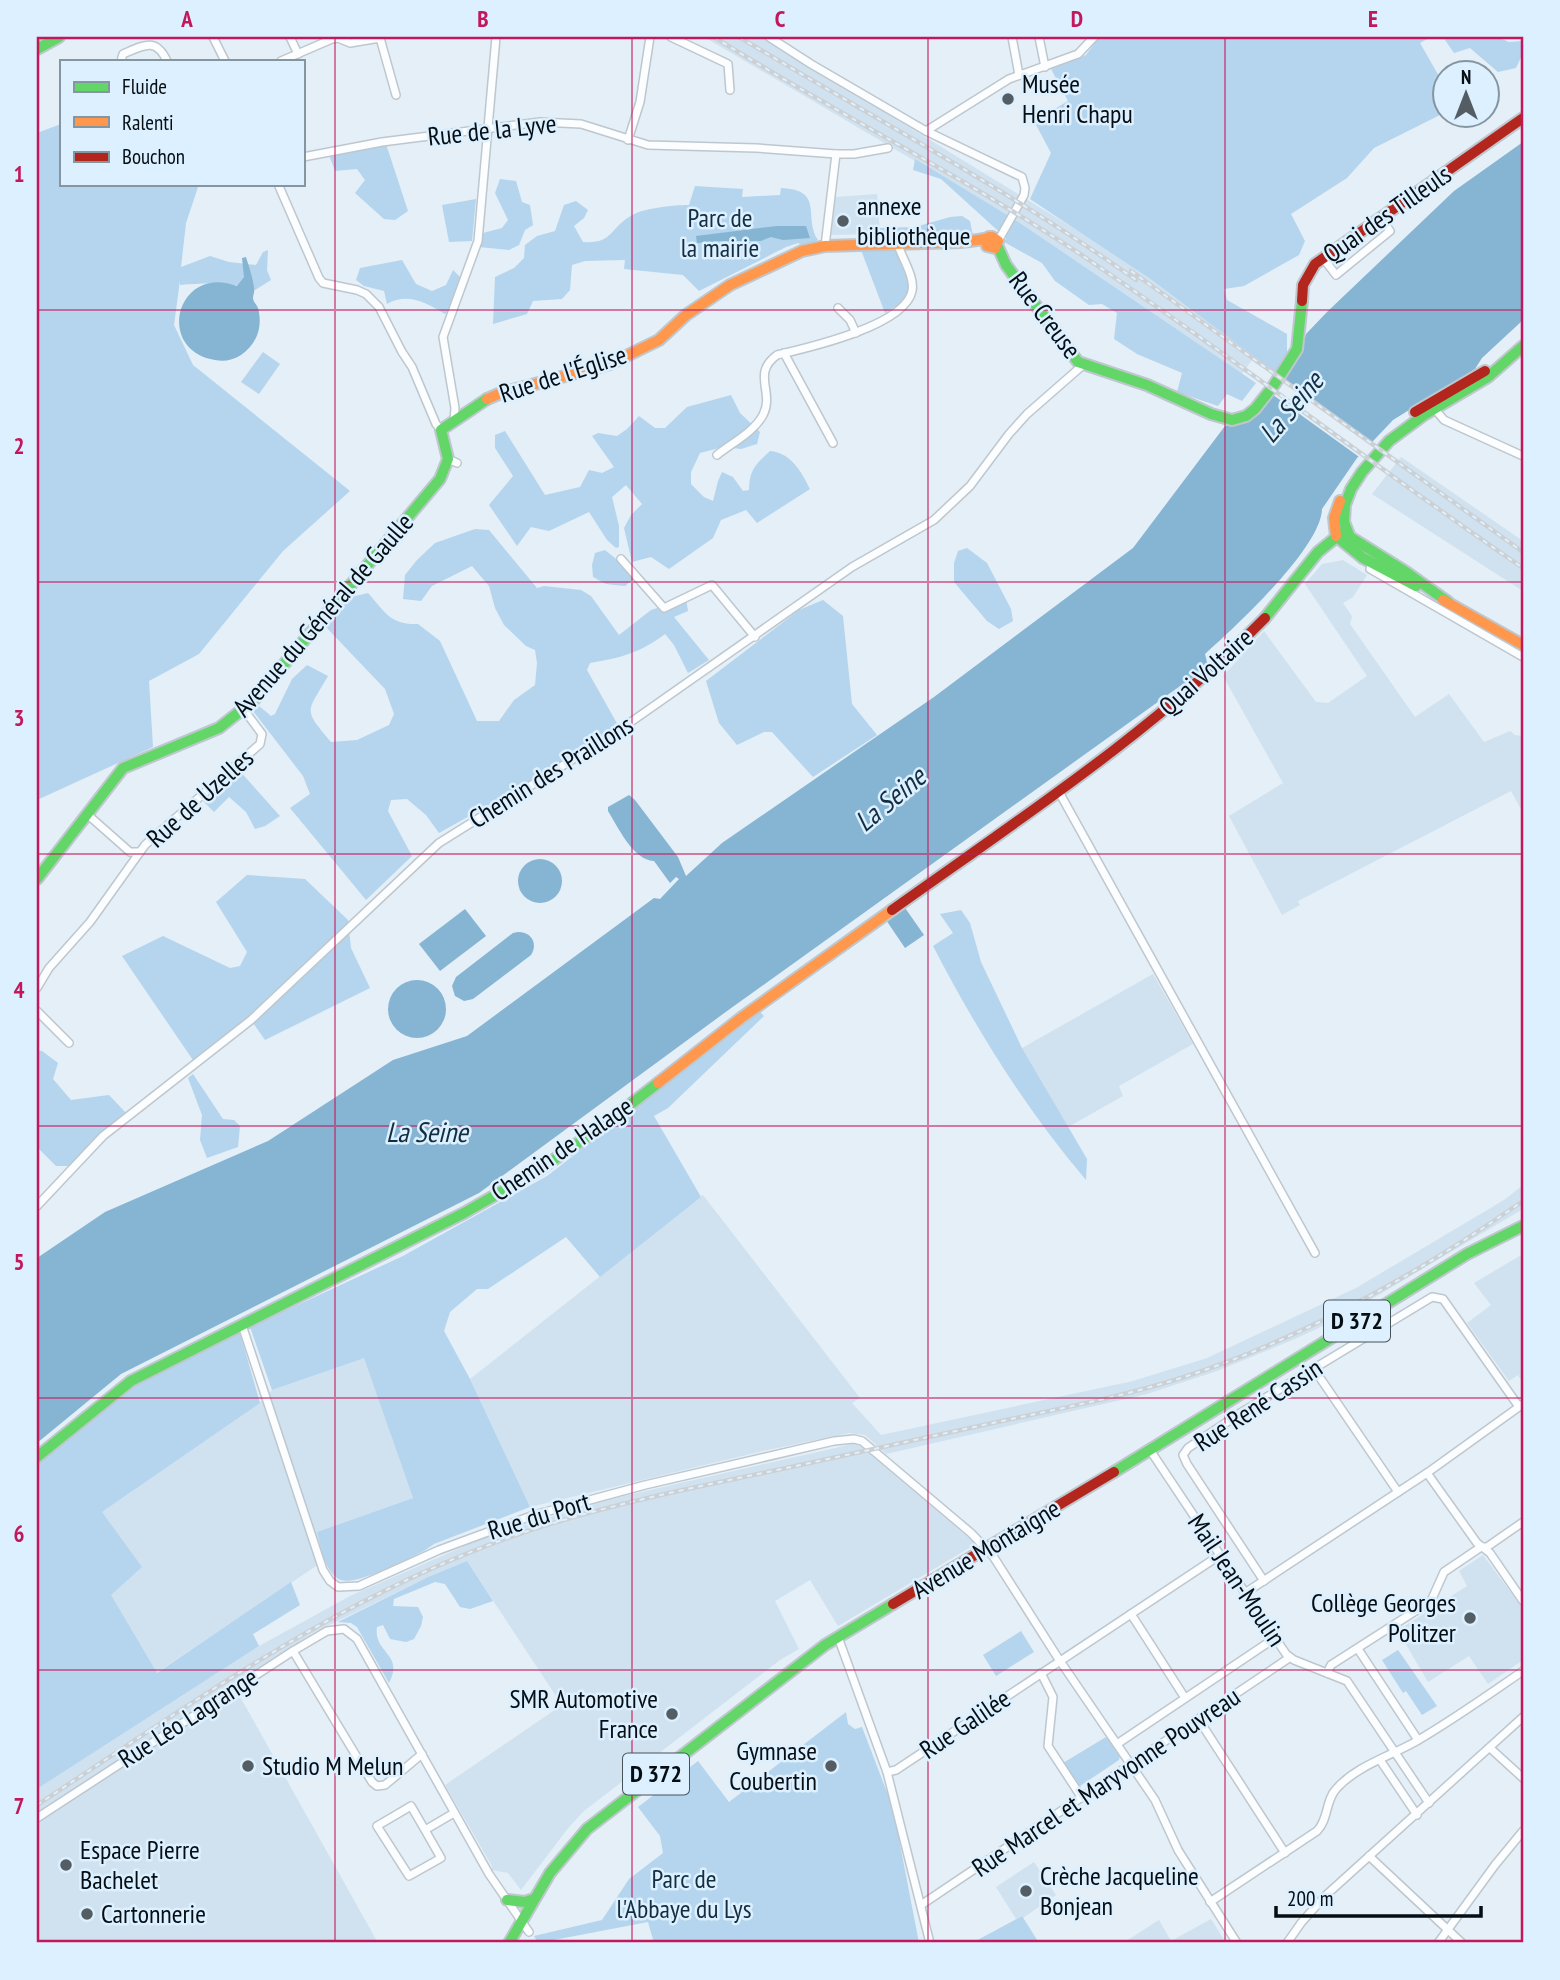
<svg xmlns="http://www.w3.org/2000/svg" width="1560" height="1980" font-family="'PT Sans Narrow',sans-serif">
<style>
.built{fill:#d0e2f0}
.green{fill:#b4d5ed}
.water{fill:#86b4d3}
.pier{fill:#e4eff7}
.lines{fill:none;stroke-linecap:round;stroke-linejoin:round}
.street-casing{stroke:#bec7ce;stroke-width:10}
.fast-casing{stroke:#bec7ce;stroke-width:14}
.slow-casing{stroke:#bec7ce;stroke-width:14}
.jam-casing{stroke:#bec7ce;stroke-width:14}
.street{stroke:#fbfdfe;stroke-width:7}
.fast{stroke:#63d668;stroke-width:10}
.slow{stroke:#ff974d;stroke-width:10}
.jam{stroke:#b3261e;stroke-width:10}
.rail-casing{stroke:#cdd0d3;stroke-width:4.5}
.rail{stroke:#dcf0ff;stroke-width:2;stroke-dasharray:5;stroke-linecap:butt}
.grid{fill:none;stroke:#c2185b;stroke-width:2;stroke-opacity:0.55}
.poi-dot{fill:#545d63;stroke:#dcf0ff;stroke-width:2.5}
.labels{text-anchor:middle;stroke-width:5;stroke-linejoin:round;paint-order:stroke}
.shield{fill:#dcf0ff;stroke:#46525a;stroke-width:2}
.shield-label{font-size:24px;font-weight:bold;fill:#060e14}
.poi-label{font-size:26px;fill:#060e14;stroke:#dcf0ff;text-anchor:start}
.street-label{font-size:26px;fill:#060e14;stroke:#dcf0ff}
.park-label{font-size:26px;fill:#122e40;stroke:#dcf0ff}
.water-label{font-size:28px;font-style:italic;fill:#122e40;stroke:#dcf0ff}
.neatline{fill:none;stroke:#c2185b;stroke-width:2.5}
.grid-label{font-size:23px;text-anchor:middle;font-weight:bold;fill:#c2185b}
</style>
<rect width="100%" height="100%" fill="#e4eff7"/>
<g class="built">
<path d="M704 37H762L1090 238 1149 278 1254 357 1242 374 1017 221Z"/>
<path d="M877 194 880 234 831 235 835 197Z"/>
<path d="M1401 457 1523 541V591L1372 494Z"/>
<path d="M1343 560 1367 575 1353 597 1343 603 1352 616 1350 624 1415 717 1449 694 1484 742 1510 731 1515 735 1523 736V813L1511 791 1298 901 1300 905 1282 915 1229 816 1283 783 1223 676 1264 631 1316 702 1328 703 1367 676 1305 584 1322 564Z"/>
<path d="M1153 974 1193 1044 1119 1086 1123 1096 1068 1127 1022 1048Z"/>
<path d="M1523 1185V1209L1338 1319 1295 1339 1217 1371 1147 1394 886 1454 865 1435 849 1433 763 1451 530 1507 470 1379 703 1195 860 1398 852 1403 881 1435 1133 1381 1207 1358 1356 1288 1504 1200Z"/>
<path d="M1523 1254V1383L1518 1375 1509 1381 1467 1323 1491 1305 1474 1283Z"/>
<path d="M364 1357 413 1498 317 1532 325 1560 156 1673 110 1595 102 1512 259 1403 272 1390Z"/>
<path d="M857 1443 976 1544 838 1626 810 1580 775 1601 799 1649 780 1660 584 1811 569 1827 521 1890 508 1873 492 1870V1866L445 1785 562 1705 467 1561 428 1577 313 1633 233 1684 378 1943H37V1789L259 1646 350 1596 483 1538 606 1500Z"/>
<path d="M1483 1555 1523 1609V1660L1488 1684 1469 1656 1428 1682 1404 1641 1403 1627 1467 1586 1459 1571Z"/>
<path d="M1034 1862 1056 1895 1023 1918 1021 1916 1016 1919 996 1887Z"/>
<path d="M1211 1919 1226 1943H1123L1159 1920 1171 1941Z"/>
</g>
<g class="green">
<path d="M1099 37H1431L1420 43 1444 85V113L1374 148 1347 178 1291 214 1305 241 1299 255 1244 286 1224 289 1227 300 1287 334V354L1277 374 1149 278 1030 199 1051 153 1034 121 1068 101 1051 69 1086 55Z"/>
<path d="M1443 37H1498L1509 42 1522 41 1523 53 1516 68 1498 72 1470 48 1454 53Z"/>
<path d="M61 124V184H199L186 223 181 267 210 256 229 262 256 265 263 252 268 250 267 270 271 280 255 290C230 282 206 283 180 285V280L174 325 193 365 350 491 283 551 199 654 149 681 153 747 37 800V133Z"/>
<path d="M386 144 408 211 395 220 384 219 355 193 365 180 357 169 335 171 329 155Z"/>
<path d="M915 159 1017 221 1256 383 1242 401 1227 394 1218 406 1177 392 1182 373 1137 354 1114 339 1117 313 1102 304 1089 305 1055 281 1042 263 1004 242 1006 238 941 179 913 170Z"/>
<path d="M500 179 516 181 522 202 530 205 533 225 525 230 519 245 509 250 479 247V234L502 228 508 220 495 193Z"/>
<path d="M695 186 743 189 742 197 780 195 781 188C825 190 803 217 818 240L803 246 798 243 786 247 699 291 683 275 624 269 625 260 585 261 572 265 570 290 562 299 533 301 527 314 493 324 495 277 514 268 524 258 525 245 537 236 555 231 564 205 576 201 588 210 584 218 574 226 583 242C612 244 609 230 629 217 641 208 674 205 689 205Z"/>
<path d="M476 199 472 241 449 242 442 205Z"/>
<path d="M962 216 970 221 973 236 880 238V228L915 227 950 217Z"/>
<path d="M861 250H895L910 286 904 301 885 313Z"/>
<path d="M402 260 416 284 432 291 446 285 453 270 461 278 449 311 445 314C427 303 407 292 387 304L384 291 364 286 356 280 360 268Z"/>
<path d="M263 352 280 364 259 394 241 382Z"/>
<path d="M731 395 740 413 760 432 757 444 741 449 723 447 700 453 691 472V484L704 497 713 501 718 481 722 472 733 477 743 491 749 490C749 470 756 464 770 451 791 453 801 471 810 489L757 523 746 510 721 520 713 538 669 569 651 557 632 562 624 528 631 515 642 504 626 485 612 497 619 526V547L616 548 607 540 589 512 549 531 531 527 517 546 489 505 513 476 495 448V435L505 431 545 495 580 487 589 470 602 473 614 467 592 436 598 433 617 436 627 429 639 416 655 428H665L687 407Z"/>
<path d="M475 529 489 530 537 588 544 586 581 590 591 596 619 635 651 610 686 599 688 611 674 617 709 660 688 673 674 645 665 634C640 653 620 658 590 663L587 670 619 727 564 763 439 833 426 815 407 799 391 800 388 811 412 856 366 900 290 808 310 794 303 776 253 711 259 706 271 716 275 714 292 679 307 665 328 676C307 713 302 708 331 742L357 740 389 725 394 714 385 689 324 625 351 597 368 593C385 612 390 625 418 624L440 641 477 721H499L514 700 535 685 537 663 535 650 526 646 504 625 495 608 489 586 472 566 432 586 421 601 403 599 405 575 417 560 435 543Z"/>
<path d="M967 548 987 563 1011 609 1013 621 999 629 987 621 954 582V563L958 551Z"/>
<path d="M605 550 637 576 625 586 606 584 593 577 592 565 595 553Z"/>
<path d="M823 600 843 616 852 704 877 735 813 777 772 732H764L737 745 719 723 706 681 799 610Z"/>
<path d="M238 769 280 816 265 826 255 829 246 812 229 797 214 812 203 801Z"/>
<path d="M247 875 305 879 348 920 351 948 370 988 265 1040 251 1020 197 1066 122 956 163 936 230 968 240 966 247 952 216 902Z"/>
<path d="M961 910 970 923 981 962 1022 1048 1087 1159 1086 1180C1025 1108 976 1029 933 946L953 933 940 914Z"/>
<path d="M760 1012 764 1016 668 1108 654 1116 701 1197 600 1277 566 1237 488 1289H477L450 1312 444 1331 470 1379 530 1507 434 1544 424 1551C408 1558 351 1590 337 1578 324 1568 321 1547 317 1532L413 1498 364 1358 272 1390 250 1327 403 1256 547 1176Z"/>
<path d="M37 1050 42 1051 58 1063 53 1079 71 1100 109 1095 126 1113 68 1166H56L37 1147Z"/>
<path d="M193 1074 223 1119 234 1120 240 1126 238 1147 207 1158 200 1140 202 1115 188 1078Z"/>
<path d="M240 1333 260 1403 102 1512 142 1567 111 1595 157 1673 291 1582 300 1605 253 1634 259 1646 37 1789V1464L136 1383Z"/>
<path d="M467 1561 493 1601 470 1609 460 1607 445 1584 435 1582 394 1599 393 1606 418 1607 423 1617 421 1626 414 1639 406 1642 390 1639 383 1625 377 1627C373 1653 405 1654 389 1683L357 1627 351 1623 338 1622 428 1577Z"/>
<path d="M1021 1631 1034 1652 996 1676 983 1655Z"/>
<path d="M1398 1650 1437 1706 1422 1715 1406 1691 1403 1693 1382 1660Z"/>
<path d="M846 1712 848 1724 855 1729 862 1727 893 1808 919 1943H654L648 1922 538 1943 534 1936 602 1920 629 1879 663 1853 660 1836 638 1807 698 1761 729 1802Z"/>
<path d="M1106 1737 1120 1755 1119 1760 1080 1786 1063 1763Z"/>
<path d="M1022 1916 1039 1943H972Z"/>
</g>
<g class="water">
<path d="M1523 142V320L1482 358 1475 369 1393 420 1357 458 1322 509C1321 548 1234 628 1205 654L1208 666 727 1011 479 1193 121 1374 37 1443V1258L105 1212 268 1141 393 1060 467 1036 654 898 660 899 679 879 676 877 670 883 654 861C633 860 618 827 608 811V807L629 795 635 800 678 857 686 876 722 843 934 697 1133 548 1225 426 1246 423 1261 409 1299 357 1306 334 1327 312 1454 191Z"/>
<path d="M777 226H806L810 238 783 240 771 237 761 241H721L697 243 696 236Z"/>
<path d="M246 257C249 267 253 278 254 288 255 292 253 295 253 298 253 302 257 305 258 308 263 327 257 344 241 355 233 360 224 362 215 360 154 350 177 263 237 286L244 277 242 258Z"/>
<circle cx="540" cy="881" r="22"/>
<path d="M903 905 924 935 905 948 884 917Z"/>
<path d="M465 909 486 936 440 971 419 944Z"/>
<path d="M518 932C532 932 538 944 531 955L473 999 464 1001 455 996 452 986 456 977 513 933Z"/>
<circle cx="417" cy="1009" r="29"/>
</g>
<path class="pier" d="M1280 376 1374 444 1362 459 1269 392Z"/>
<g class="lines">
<g class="street-casing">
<g id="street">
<path d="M213 37 225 61"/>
<path d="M290 37 298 54"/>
<path d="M671 37 728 64 730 90"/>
<path d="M769 37 811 64 926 131"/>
<path d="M1012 37 1019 75"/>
<path d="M1039 37 1045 67"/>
<path d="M121 61 123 54C144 45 156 37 167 61"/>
<path d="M281 61 332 39 338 38 350 43 380 38 396 95"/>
<path d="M628 140 640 102 650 37"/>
<path d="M303 157 382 142 540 122 581 124 648 145 756 148 836 154H854L888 148"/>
<path d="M278 184 319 278 323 283 357 290 366 294 379 307 402 352 412 367 436 424 441 430"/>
<path d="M998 241 1024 195 1025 188 1022 177 926 131 1009 79 1078 54 1094 37"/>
<path d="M825 246 836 154"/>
<path d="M1323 258 1336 275 1390 231 1381 218"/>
<path d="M838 308 850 320 856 333"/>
<path d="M784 353 833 443"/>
<path d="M1433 407 1444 420 1523 456"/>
<path d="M454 420 455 408 443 337 478 241 496 37"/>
<path d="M717 455C732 443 754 432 763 415 775 392 751 374 777 355 807 348 905 326 912 291 915 277 902 258 898 245"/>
<path d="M448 459 457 463"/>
<path d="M621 559 664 608 712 585 755 637"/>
<path d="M1373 562 1370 569 1523 657"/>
<path d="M1059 792 1315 1253"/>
<path d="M87 814 130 852H140"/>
<path d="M37 988 49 968 90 922 145 845 260 744 262 734 244 710"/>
<path d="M37 1011 69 1043"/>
<path d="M37 1206 103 1136 251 1020 439 843 618 731 852 567 934 520 970 486 1009 434 1027 414 1083 365"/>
<path d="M242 1325 323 1570 330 1581 338 1587 359 1586 439 1550 534 1515 645 1485 834 1441 854 1439 862 1441 971 1533 993 1556 1058 1658 1155 1800 1178 1850 1237 1943"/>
<path d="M1314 1369 1398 1492"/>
<path d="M1150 1450 1286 1654 1294 1660 1347 1681 1429 1803"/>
<path d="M1427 1473 1477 1543 1490 1553 1523 1601"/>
<path d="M1264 1581 1187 1464 1183 1455 1188 1448 1242 1412 1432 1297 1443 1299 1517 1404 1523 1406"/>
<path d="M1245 1593 1427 1473 1523 1404"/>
<path d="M1131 1614 1185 1698"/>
<path d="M838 1637 887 1772 930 1943"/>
<path d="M1358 1649 1418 1740"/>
<path d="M293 1651 372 1782 377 1786 385 1785 422 1754"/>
<path d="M1041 1673 1053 1697 1048 1746 1082 1798"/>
<path d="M1327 1673 1331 1665 1431 1601 1444 1572 1481 1547H1487L1523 1522"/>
<path d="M1199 1720 1285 1853"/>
<path d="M1117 1744 1275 1638"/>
<path d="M1490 1748 1523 1778"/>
<path d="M1380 1760 1417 1815"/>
<path d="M887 1772 896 1770 1220 1555"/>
<path d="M37 1818 293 1651 327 1631 344 1629 357 1639 489 1874 529 1932"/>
<path d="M425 1830 441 1858 409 1876 377 1826 411 1806 425 1830 454 1813"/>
<path d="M1369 1856 1462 1943"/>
<path d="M1210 1902 1317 1831C1329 1819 1325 1800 1337 1788 1357 1766 1390 1756 1415 1742 1453 1720 1488 1695 1523 1671"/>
<path d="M921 1905 1289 1658"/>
<path d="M1287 1943 1301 1923 1324 1897 1523 1717"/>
<path d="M1438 1943 1495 1865 1523 1831"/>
</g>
</g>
<g class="fast-casing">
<g id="fast">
<path d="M37 49 59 37"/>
<path d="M997 245 1006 265 1078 362 1147 385 1211 414 1232 420 1246 416 1255 409 1274 385 1297 349 1302 301"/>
<path d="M1336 536 1363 558 1416 586"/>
<path d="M1448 602 1406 572 1350 537 1344 522 1345 505 1351 489 1362 472 1389 441 1424 415 1488 377 1523 346"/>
<path d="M1265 618 1318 552 1345 530"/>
<path d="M37 879 123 768 219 728 253 701 440 479 448 459 441 430 487 399"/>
<path d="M37 1457 131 1381 464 1213 536 1172 600 1128 658 1083"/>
<path d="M1114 1472 1467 1254 1523 1226"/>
<path d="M507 1900 525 1902 534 1899"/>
<path d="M509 1943 550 1873 587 1829 825 1645 893 1604"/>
</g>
</g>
<g class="slow-casing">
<g id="slow">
<path d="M487 399 501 393 610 364 659 340 686 315 730 285 802 251 825 246 960 242C971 241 981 240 992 237L998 241 995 248 987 246 986 241 989 237"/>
<path d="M1336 536 1334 518 1340 501"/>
<path d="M1443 600 1523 645"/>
<path d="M658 1083 741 1018 892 910"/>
</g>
</g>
<g class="jam-casing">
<g id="jam">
<path d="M1302 301 1303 285 1315 264 1523 118"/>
<path d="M1415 412 1485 371"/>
<path d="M892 910C1021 818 1154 731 1265 618"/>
<path d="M893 1604 1114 1472"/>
</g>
</g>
<use href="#street" class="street"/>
<use href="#fast" class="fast"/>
<use href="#slow" class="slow"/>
<use href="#jam" class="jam"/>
<g class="rail-casing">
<g id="rail">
<path d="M714 37C832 111 957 173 1074 250 1227 352 1372 465 1523 568"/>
<path d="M739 37C872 117 1009 190 1136 280"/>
<path d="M1131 271 1523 552"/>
<path d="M37 1805C197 1700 350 1589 534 1529 609 1505 686 1489 763 1473 843 1456 923 1438 1002 1421 1063 1408 1125 1396 1184 1377 1305 1338 1419 1273 1523 1201"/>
</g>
</g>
<use href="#rail" class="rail"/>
</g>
<path class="grid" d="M335 37V1943M632 37V1943M928 37V1943M1225 37V1943M37 310H1523M37 582H1523M37 854H1523M37 1126H1523M37 1398H1523M37 1670H1523"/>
<g class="poi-dot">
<circle cx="1008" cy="99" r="7"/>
<circle cx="843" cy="221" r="7"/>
<circle cx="1470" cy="1618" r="7"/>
<circle cx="672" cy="1714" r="7"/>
<circle cx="248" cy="1766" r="7"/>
<circle cx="831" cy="1766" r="7"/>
<circle cx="66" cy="1865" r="7"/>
<circle cx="1026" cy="1891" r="7"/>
<circle cx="87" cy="1914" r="7"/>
</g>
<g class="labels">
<g class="shield">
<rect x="1324" y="1300.5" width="66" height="41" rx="5"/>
<rect x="623" y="1753.5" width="66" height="41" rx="5"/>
</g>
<g class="shield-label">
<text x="1357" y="1329">D 372</text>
<text x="656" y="1782">D 372</text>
</g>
<g class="poi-label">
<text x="1022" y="93">Musée<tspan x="1022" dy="30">Henri Chapu</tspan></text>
<text x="857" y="215">annexe<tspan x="857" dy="30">bibliothèque</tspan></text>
<text x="1456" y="1612" text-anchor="end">Collège Georges<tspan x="1456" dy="30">Politzer</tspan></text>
<text x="658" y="1708" text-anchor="end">SMR Automotive<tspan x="658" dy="30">France</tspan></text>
<text x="817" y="1760" text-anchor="end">Gymnase<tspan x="817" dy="30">Coubertin</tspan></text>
<text x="262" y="1775">Studio M Melun</text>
<text x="80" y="1859">Espace Pierre<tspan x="80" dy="30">Bachelet</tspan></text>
<text x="1040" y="1885">Crèche Jacqueline<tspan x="1040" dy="30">Bonjean</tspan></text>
<text x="101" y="1923">Cartonnerie</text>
</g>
<g class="street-label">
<text transform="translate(492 130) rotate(-6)" y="9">Rue de la Lyve</text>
<text transform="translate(1387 214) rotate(-35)" y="9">Quai des Tilleuls</text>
<text transform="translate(1045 315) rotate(53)" y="9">Rue Creuse</text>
<text transform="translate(563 374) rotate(-18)" y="9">Rue de l'Église</text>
<text transform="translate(323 615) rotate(-49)" y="9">Avenue du Général de Gaulle</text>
<text transform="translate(1206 672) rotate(-42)" y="9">Quai Voltaire</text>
<text transform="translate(551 772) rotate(-32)" y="9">Chemin des Praillons</text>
<text transform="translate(200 798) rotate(-42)" y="9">Rue de Uzelles</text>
<text transform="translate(562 1149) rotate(-34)" y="9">Chemin de Halage</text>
<text transform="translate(1258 1405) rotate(-33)" y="9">Rue René Cassin</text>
<text transform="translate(539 1516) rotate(-17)" y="9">Rue du Port</text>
<text transform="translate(986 1549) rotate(-31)" y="9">Avenue Montaigne</text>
<text transform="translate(1237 1580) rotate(56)" y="9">Mail Jean-Moulin</text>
<text transform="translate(188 1718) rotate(-33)" y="9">Rue Léo Lagrange</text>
<text transform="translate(965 1724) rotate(-34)" y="9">Rue Galilée</text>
<text transform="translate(1106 1782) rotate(-34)" y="9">Rue Marcel et Maryvonne Pouvreau</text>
</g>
<g class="park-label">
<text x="720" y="227">Parc de<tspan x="720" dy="30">la mairie</tspan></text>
<text x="684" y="1888">Parc de<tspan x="684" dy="30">l'Abbaye du Lys</tspan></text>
</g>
<g class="water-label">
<text transform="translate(1291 407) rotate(-50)" y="10">La Seine</text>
<text transform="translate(890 799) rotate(-40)" y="10">La Seine</text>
<text x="427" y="1142">La Seine</text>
</g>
</g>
<rect width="1560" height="1980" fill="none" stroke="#dcf0ff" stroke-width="77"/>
<rect x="60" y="60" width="245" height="126" fill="#dcf0ff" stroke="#8696a1" stroke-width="2"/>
<rect x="74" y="82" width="35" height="10" fill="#63d668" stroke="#8696a1" stroke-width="2"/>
<text x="122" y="94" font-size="21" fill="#060e14">Fluide</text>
<rect x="74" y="117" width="35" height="10" fill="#ff974d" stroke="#8696a1" stroke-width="2"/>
<text x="122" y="130" font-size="21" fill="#060e14">Ralenti</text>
<rect x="74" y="152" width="35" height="10" fill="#b3261e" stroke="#8696a1" stroke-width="2"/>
<text x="122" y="164" font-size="21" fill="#060e14">Bouchon</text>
<g transform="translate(1466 94)"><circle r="33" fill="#dcf0ff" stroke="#8696a1" stroke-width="2"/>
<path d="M0-5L12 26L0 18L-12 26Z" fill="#545d63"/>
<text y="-10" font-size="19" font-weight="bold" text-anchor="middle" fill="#060e14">N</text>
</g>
<path d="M1276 1906v10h205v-10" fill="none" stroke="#060e14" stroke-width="3.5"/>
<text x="1287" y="1906" font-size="21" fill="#060e14" stroke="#dcf0ff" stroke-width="5" paint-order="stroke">200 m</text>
<rect x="38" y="38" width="1484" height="1903" class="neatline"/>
<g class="grid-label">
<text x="187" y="27">A</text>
<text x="483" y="27">B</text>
<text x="780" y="27">C</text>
<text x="1077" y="27">D</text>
<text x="1373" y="27">E</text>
<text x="19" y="182">1</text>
<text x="19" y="454">2</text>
<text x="19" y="726">3</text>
<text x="19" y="998">4</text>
<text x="19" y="1270">5</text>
<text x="19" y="1542">6</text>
<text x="19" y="1814">7</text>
</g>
</svg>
